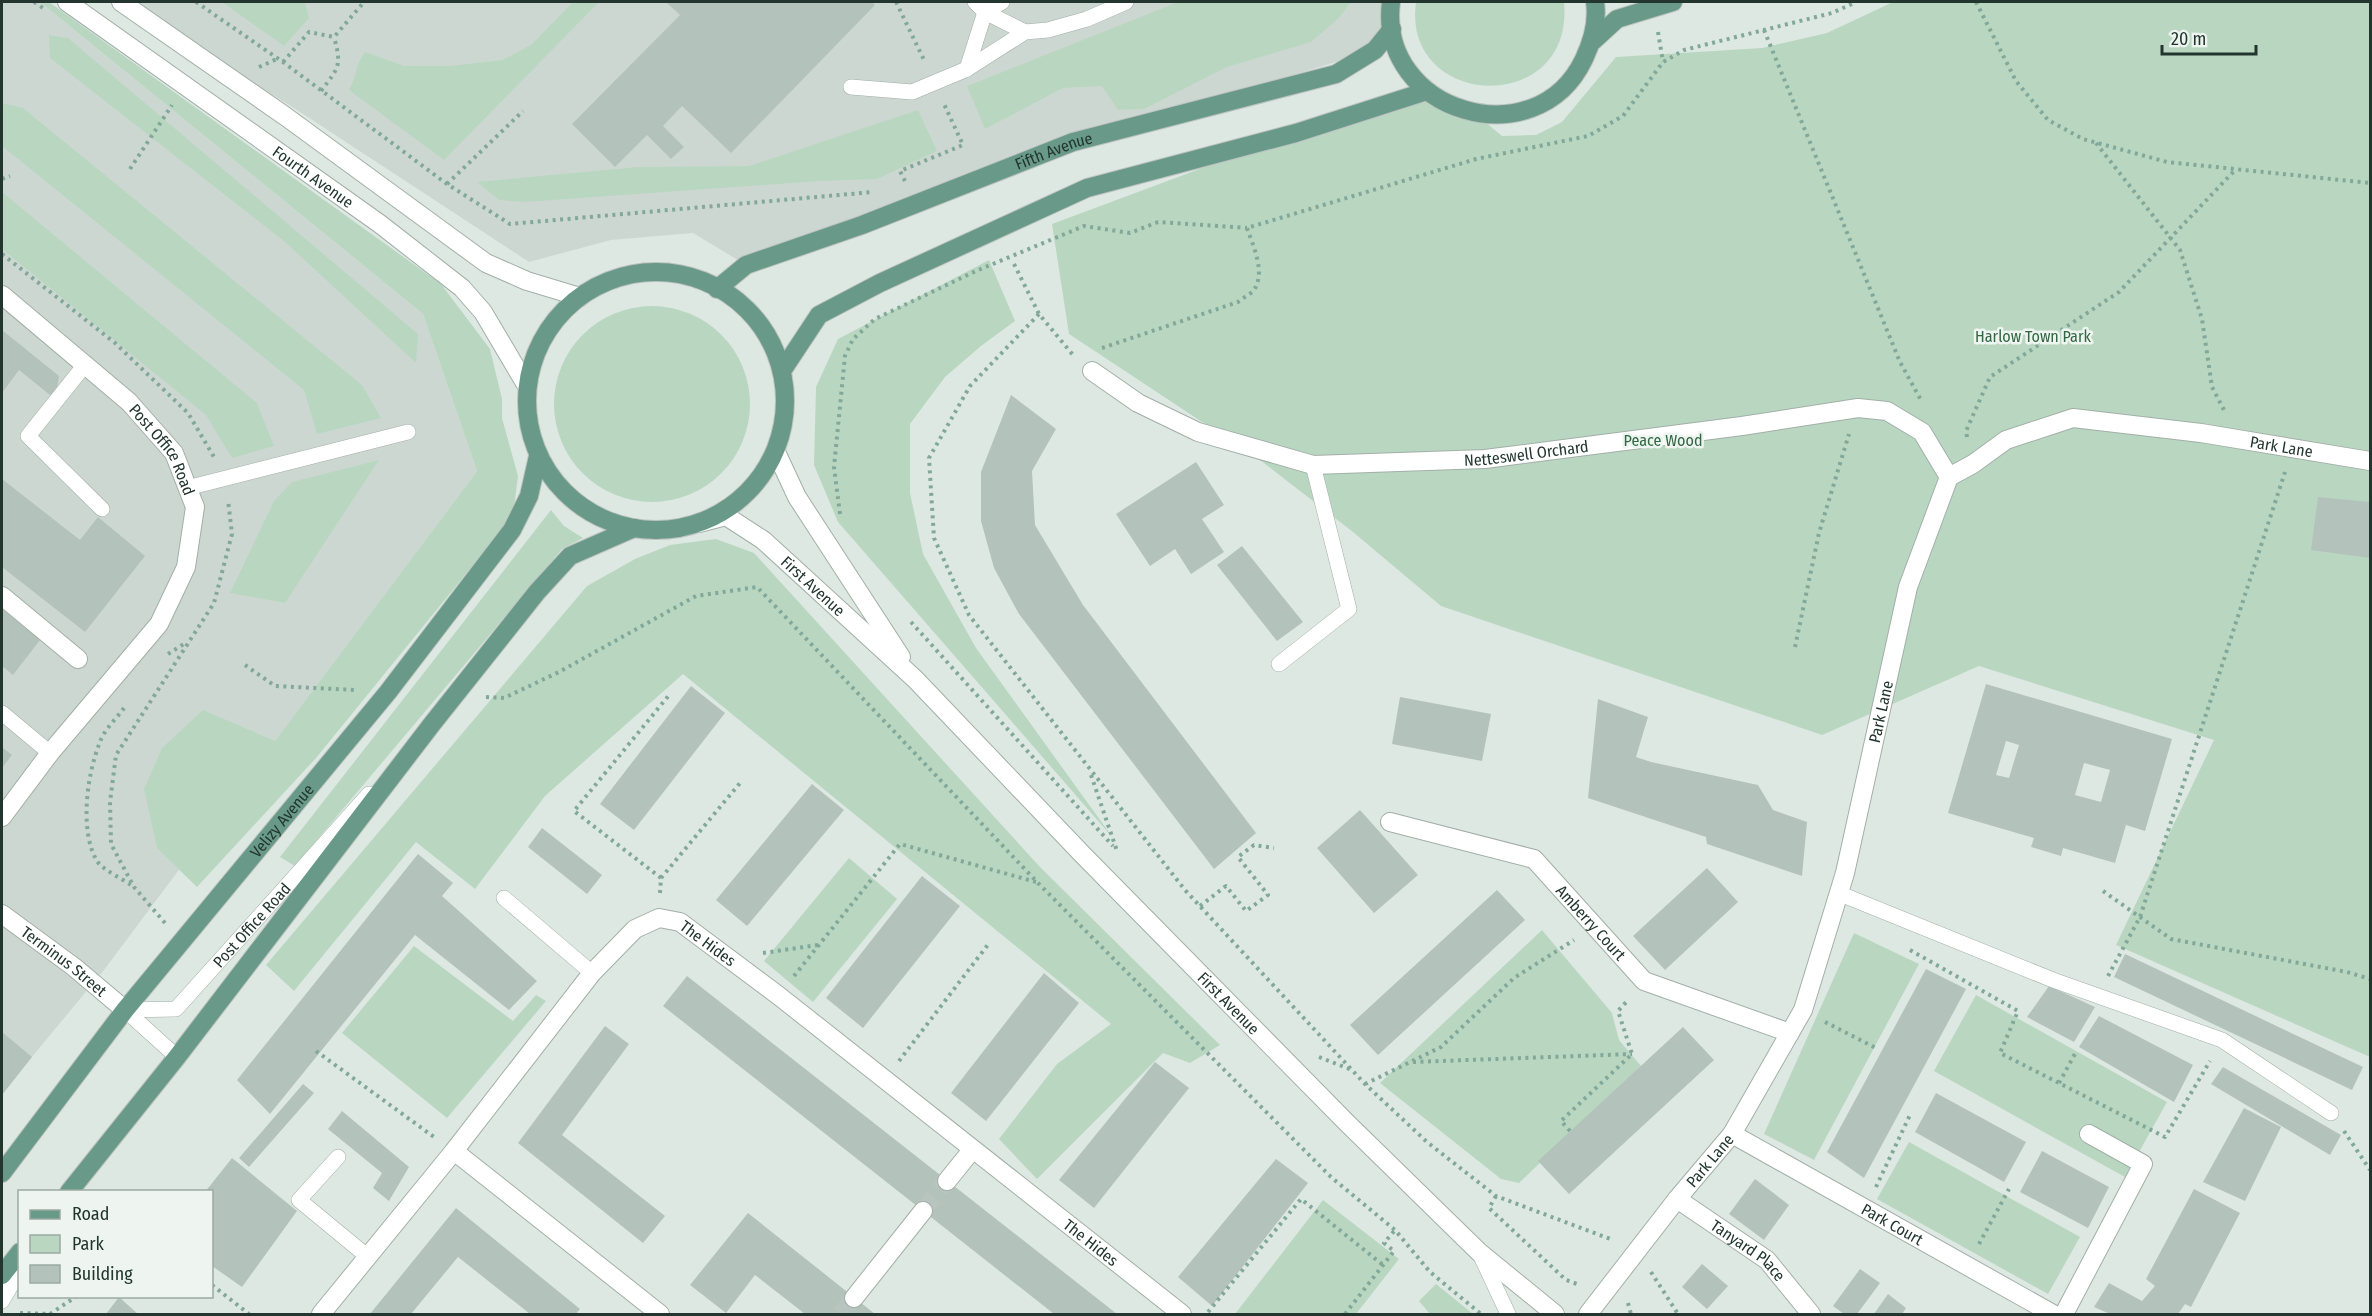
<svg xmlns="http://www.w3.org/2000/svg" width="2372" height="1316" font-family="'Fira Sans Condensed',sans-serif">
<style>
.built{fill:#cdd7d2}
.green{fill:#b9d7c0}
.building{fill:#b4c2bc;fill-rule:evenodd}
.lines{fill:none;stroke-linecap:round;stroke-linejoin:round}
.pedestrian-tunnel{stroke:#b8c4bf;stroke-width:18;stroke-dasharray:18 9;stroke-linecap:butt}
.service-casing{stroke:#a2afa9;stroke-width:16}
.pedestrian-casing{stroke:#a2afa9;stroke-width:20}
.minor-casing{stroke:#a2afa9;stroke-width:20}
.tertiary-casing{stroke:#a2afa9;stroke-width:20}
.primary-casing{stroke:#bdc3c1;stroke-width:20}
.path{stroke:#82a89a;stroke-width:4;stroke-dasharray:3 4.5;stroke-linecap:butt}
.service{stroke:#fff;stroke-width:15}
.pedestrian{stroke:#fff;stroke-width:18}
.minor{stroke:#fff;stroke-width:18}
.tertiary{stroke:#fff;stroke-width:18}
.primary{stroke:#689989;stroke-width:18}
.labels{text-anchor:middle;stroke-width:5;stroke-linejoin:round;paint-order:stroke}
.street-label{font-size:16px;fill:#22362f;stroke:#eef5f1}
.park-label{font-size:16px;fill:#316743;stroke:#eef5f1}
</style>
<rect width="100%" height="100%" fill="#dee8e3"/>
<g class="built">
<path d="M2 2H40L423 314 477 471 104 970 2 1093Z"/>
<path d="M141 2H1396L1375 50 1073 142 746 265 693 233 611 240 529 262 294 108 134 10Z"/>
</g>
<g class="green">
<path d="M40 2H49L441 284 490 349 502 399V418L518 476 513 516 316 758 197 887 157 848 144 789 162 748 203 710 275 741 477 471 423 314Z"/>
<path d="M222 2H305L309 18 284 46Z"/>
<path d="M573 2H599L444 160 349 90C358 74 354 67 365 52L404 66H450L502 60 531 45Z"/>
<path d="M1178 2H1351L1339 18 1311 42 1227 67 1144 109 1118 110 1102 86 1063 88 985 129 967 86Z"/>
<path d="M1416 2H1564C1575 117 1401 110 1416 2Z"/>
<path d="M1893 2H2370V1057L2116 945 2214 740 1979 666 1822 735 1441 606 1353 532 1264 463 1069 334 1052 224 1296 133 1427 91 1473 112 1502 136 1536 135 1562 122 1616 57 1762 48 1827 33Z"/>
<path d="M49 35 68 38 418 334 416 363 285 242 50 58Z"/>
<path d="M2 103 23 108 362 385 381 418 317 434 304 390 2 146Z"/>
<path d="M918 110 937 151 877 179 820 181 525 202 499 200 477 182 638 167 749 166Z"/>
<path d="M2 192 257 403 274 446 232 458 206 415 2 249Z"/>
<path d="M989 260 1015 321 981 346 945 377 910 424V493L923 554 976 648 1113 838 838 522 814 465 816 387 838 339Z"/>
<circle cx="652" cy="404" r="98"/>
<path d="M379 460 285 603 230 593 274 501 292 482Z"/>
<path d="M551 510 564 526 583 538 562 549 295 866 280 857Z"/>
<path d="M716 539 754 553 1040 867 1220 1045 1190 1063 1163 1053 1037 1179 999 1139 1057 1064 1111 1024 683 674 545 796 475 889 416 842 294 991 266 965 587 586 635 559 670 545Z"/>
<path d="M849 858 897 899 813 1002 764 961Z"/>
<path d="M1542 930 1612 1013 1619 1040 1641 1066 1519 1183 1501 1179 1380 1083Z"/>
<path d="M1854 933 1919 964 1814 1160 1764 1134Z"/>
<path d="M414 946 513 1021 536 995 546 1001 447 1118 342 1033Z"/>
<path d="M1976 995 2167 1102 2125 1177 1934 1071Z"/>
<path d="M1909 1142 2080 1237 2048 1294 1877 1199Z"/>
<path d="M1323 1200 1399 1259 1356 1314H1235Z"/>
<path d="M1436 1284 1473 1314H1430L1419 1301Z"/>
</g>
<g class="building">
<path d="M666 2H872L875 5 731 153 682 106 663 126 684 147 671 159 647 135 615 167 572 124 680 15Z"/>
<path d="M2 330 59 376 55 399 19 370 2 393Z"/>
<path d="M1011 395 1056 429 1032 471 1035 525 1083 605 1256 833 1214 869 1019 614 994 568 981 521V472Z"/>
<path d="M1196 462 1224 505 1202 519 1224 552 1191 574 1175 549 1150 566 1116 514Z"/>
<path d="M2 479 80 540 98 517 145 556 85 632 2 567Z"/>
<path d="M2318 497 2370 502V558L2311 550Z"/>
<path d="M1242 546 1303 622 1277 641 1217 565Z"/>
<path d="M2 609 40 640 13 675 2 666Z"/>
<path d="M1986 684 2172 739 2145 831 2126 825 2115 863 2063 848 2061 856 2031 847 2034 838 1948 813ZM2006 741 2019 745 2009 778 1996 775ZM2084 763 2110 770 2101 802 2075 795Z"/>
<path d="M691 686 725 713 634 830 600 804Z"/>
<path d="M1400 697 1491 714 1482 761 1392 744Z"/>
<path d="M1598 699 1648 717 1636 757 1651 762 1758 785 1773 810 1807 822 1802 876 1707 844 1706 837 1588 798Z"/>
<path d="M2 747 12 755 2 768Z"/>
<path d="M812 784 844 810 747 926 716 900Z"/>
<path d="M1360 810 1418 875 1374 913 1317 848Z"/>
<path d="M542 828 602 875 587 894 528 847Z"/>
<path d="M418 854 453 883 442 896 537 981 509 1010 415 935 270 1114 237 1080Z"/>
<path d="M1707 868 1738 902 1665 970 1633 936Z"/>
<path d="M922 876 960 906 863 1028 826 998Z"/>
<path d="M1497 890 1525 920 1378 1055 1350 1025Z"/>
<path d="M2125 954 2363 1067 2352 1090 2114 977Z"/>
<path d="M1926 969 1966 989 1864 1178 1827 1152Z"/>
<path d="M1044 973 1079 1003 986 1121 951 1093Z"/>
<path d="M687 976 1117 1314H1054L663 1006Z"/>
<path d="M2049 986 2095 1007 2074 1042 2027 1017Z"/>
<path d="M2099 1016 2193 1065 2174 1102 2079 1047Z"/>
<path d="M605 1026 629 1044 562 1135 665 1216 643 1243 518 1143Z"/>
<path d="M1683 1027 1714 1060 1569 1194 1538 1161Z"/>
<path d="M2 1032 32 1057 2 1095Z"/>
<path d="M1155 1062 1189 1088 1094 1208 1059 1180Z"/>
<path d="M2223 1067 2341 1135 2330 1155 2211 1084Z"/>
<path d="M303 1084 314 1093 249 1167 239 1158Z"/>
<path d="M1936 1093 2026 1142 2004 1182 1915 1132Z"/>
<path d="M2244 1108 2281 1127 2245 1201 2203 1182Z"/>
<path d="M342 1111 409 1167 389 1201 373 1188 382 1173 328 1129Z"/>
<path d="M2042 1151 2109 1187 2088 1228 2020 1192Z"/>
<path d="M232 1158 297 1211 242 1287 212 1266V1192H205Z"/>
<path d="M1276 1159 1308 1183 1212 1306 1178 1277Z"/>
<path d="M1755 1179 1789 1205 1764 1240 1729 1214Z"/>
<path d="M2194 1189 2240 1213 2191 1307 2185 1304 2178 1314H2110L2094 1307 2109 1283 2142 1301 2155 1286 2146 1279Z"/>
<path d="M456 1208 580 1309 576 1314H530L458 1257 411 1314H370Z"/>
<path d="M748 1213 875 1314H805L755 1275 726 1313 690 1285Z"/>
<path d="M1702 1264 1728 1286 1707 1309 1682 1287Z"/>
<path d="M1860 1269 1880 1283 1857 1314H1844L1833 1306Z"/>
<path d="M1888 1294 1906 1308 1902 1314H1874Z"/>
<path d="M119 1297 138 1314H106Z"/>
</g>
<g class="lines">
<g class="pedestrian-tunnel">
<path d="M923 1211 947 1181"/>
<path d="M841 1314 854 1298"/>
</g>
<g class="service-casing">
<g id="service">
<path d="M975 2 985 12 1025 32"/>
<path d="M967 69 985 12 1002 2"/>
<path d="M851 87 912 92 967 69 1025 32 1048 30 1087 19 1126 2"/>
<path d="M84 366 28 436 102 509"/>
<path d="M187 488 408 432"/>
<path d="M1279 664 1349 609 1313 465"/>
<path d="M2 713 50 753"/>
<path d="M1838 893 2053 980 2222 1040 2331 1113"/>
<path d="M504 898 592 973"/>
<path id="s1" d="M125 1010 176 1009 369 794"/>
<path d="M125 1010 177 1057"/>
<path d="M338 1157 299 1200 368 1257"/>
<path d="M1479 1252 1508 1314"/>
<path d="M2 1301 20 1270"/>
</g>
</g>
<g class="pedestrian-casing">
<g id="pedestrian">
<path d="M2 596 78 659"/>
<path d="M947 1181 972 1150"/>
<path d="M854 1298 923 1211"/>
</g>
</g>
<g class="minor-casing">
<g id="minor">
<path id="s2" d="M2 295 129 402 174 453 195 507 186 567 159 624 50 753 2 817"/>
<path id="s3" d="M1092 371 1138 403 1198 432 1313 465 1485 459 1742 426 1858 408 1887 411 1922 432 1949 477"/>
<path id="s4" d="M1390 822 1534 859 1644 981 1790 1033"/>
<path id="s5" d="M2 914 74 967 125 1010"/>
<path id="s6" d="M1732 1134 2053 1314"/>
<path d="M454 1151 660 1314"/>
<path id="s7" d="M1677 1199 1767 1260 1811 1314"/>
<path id="s8" d="M321 1314 454 1151 592 973 635 929 659 918 680 922 779 996 1182 1314"/>
<path id="s9" d="M1588 1314 1677 1199 1732 1134 1803 1010 1845 873 1908 587 1949 477 1973 464 2006 440 2073 418 2201 433 2370 461"/>
<path d="M2064 1314 2143 1164 2089 1134"/>
</g>
</g>
<g class="tertiary-casing">
<g id="tertiary">
<path id="s10" d="M67 2 380 224 462 288 483 312 525 383"/>
<path d="M121 2 285 116 486 263 527 281 580 297"/>
<path d="M777 454 797 497 901 657"/>
<path id="s11" d="M699 523 726 516 763 540 915 679 1083 855 1347 1123 1479 1252 1555 1314"/>
</g>
</g>
<g class="primary-casing">
<g id="primary">
<path d="M1391 2C1377 112 1536 160 1584 59 1593 40 1598 22 1595 2"/>
<path d="M1593 41 1617 19 1673 2"/>
<circle cx="656" cy="401" r="129"/>
<path id="s12" d="M717 289 746 265 862 225 1073 142 1336 74 1375 50 1392 29"/>
<path d="M782 371 819 315 880 283 1087 188 1296 133 1427 91"/>
<path id="s13" d="M2 1173 125 1010 388 692 512 530 529 496 538 456"/>
<path d="M69 1192 177 1057 432 724 537 592 570 556 634 528"/>
<path d="M2 1275 20 1252"/>
</g>
</g>
<g class="path">
<path d="M34 2 43 8"/>
<path d="M196 2 283 62 447 184 510 224 873 192"/>
<path d="M896 2 925 62"/>
<path d="M1976 2 2016 81 2048 120 2083 139 2167 162 2370 183"/>
<path d="M1764 30 1900 362 1922 402"/>
<path d="M1658 32 1663 62"/>
<path d="M283 62 309 32 334 37 364 2"/>
<path d="M259 67 277 59"/>
<path d="M321 91C339 67 342 66 334 37"/>
<path d="M2096 143 2180 250 2202 319 2212 387 2225 412"/>
<path d="M130 169 172 105"/>
<path d="M2 179 10 176"/>
<path d="M905 181 900 171 963 145 944 104"/>
<path d="M447 184 523 111"/>
<path d="M2 254 115 343 188 413 214 457"/>
<path d="M1014 264 1039 314 1073 355"/>
<path d="M1039 314 970 386 929 458 934 538 969 615 1185 890 1365 1084 1427 1142 1496 1196 1613 1240"/>
<path d="M1102 348 1238 302C1242 298 1250 295 1254 290 1266 272 1253 246 1247 228L1476 159 1588 136 1623 116 1663 62 1684 50 1832 13 1856 2"/>
<path d="M1967 437 1966 431 1990 377 2119 292 2236 169"/>
<path d="M840 514 834 467 845 356 853 339 875 319 976 271 1084 226 1130 233 1158 222 1247 228"/>
<path d="M911 622 1113 846"/>
<path d="M1795 647 1819 533 1849 434"/>
<path d="M168 654 187 642"/>
<path d="M245 665 275 686 356 690"/>
<path d="M486 697 504 698 559 672 696 596 757 587 1038 883 1331 1177 1395 1230 1430 1272 1481 1314"/>
<path d="M124 708C116 719 104 730 100 742 87 774 79 831 97 861 103 870 121 878 131 885"/>
<path d="M1091 775 1117 851"/>
<path d="M661 878 740 783"/>
<path d="M2103 891 2171 939 2347 972 2370 979"/>
<path d="M660 893 661 878 574 811 670 694"/>
<path d="M1200 906 1226 886 1246 911 1268 895 1238 857 1254 845 1274 848"/>
<path d="M165 923 134 887 111 844 110 802 116 755 214 603 232 534 228 500"/>
<path d="M1910 950 2018 1011 2000 1053 2165 1137 2210 1061"/>
<path d="M763 953 818 945"/>
<path d="M794 976 900 844 1036 882"/>
<path d="M2108 976 2140 917 2285 472"/>
<path d="M1825 1022 1876 1048"/>
<path d="M316 1051 434 1137"/>
<path d="M1319 1057 1352 1070"/>
<path d="M899 1061 990 942"/>
<path d="M1413 1062 1632 1054"/>
<path d="M2059 1083 2076 1052"/>
<path d="M1365 1084 1441 1047 1514 978 1574 940"/>
<path d="M1570 1131 1561 1121 1632 1054 1618 1011 1628 1000"/>
<path d="M2344 1131 2370 1170"/>
<path d="M1876 1187 1910 1115"/>
<path d="M1496 1196 1489 1208 1566 1280 1580 1285"/>
<path d="M1979 1244 2009 1189"/>
<path d="M1651 1272 1678 1314"/>
<path d="M212 1285 249 1314"/>
<path d="M1628 1303 1631 1314"/>
<path d="M1208 1312 1301 1199 1383 1265"/>
<path d="M20 1313 50 1314 77 1296"/>
<path d="M1345 1314 1394 1251 1384 1243 1395 1230"/>
</g>
<use href="#service" class="service"/>
<use href="#pedestrian" class="pedestrian"/>
<use href="#minor" class="minor"/>
<use href="#tertiary" class="tertiary"/>
<use href="#primary" class="primary"/>
</g>
<g class="labels">
<g class="street-label">
<text dy="6" stroke="none"><textPath href="#s12" startOffset="366">Fifth Avenue</textPath></text>
<text dy="6" stroke="none"><textPath href="#s10" startOffset="302">Fourth Avenue</textPath></text>
<text dy="6" stroke="none"><textPath href="#s9" startOffset="1276">Park Lane</textPath></text>
<text dy="6" stroke="none"><textPath href="#s2" startOffset="225">Post Office Road</textPath></text>
<text dy="6" stroke="none"><textPath href="#s3" startOffset="456">Netteswell Orchard</textPath></text>
<text dy="6" stroke="none"><textPath href="#s11" startOffset="140">First Avenue</textPath></text>
<text dy="6" stroke="none"><textPath href="#s9" startOffset="682">Park Lane</textPath></text>
<text dy="6" stroke="none"><textPath href="#s13" startOffset="450">Velizy Avenue</textPath></text>
<text dy="6" stroke="none"><textPath href="#s4" startOffset="234">Amberry Court</textPath></text>
<text dy="6" stroke="none"><textPath href="#s1" startOffset="164">Post Office Road</textPath></text>
<text dy="6" stroke="none"><textPath href="#s8" startOffset="580">The Hides</textPath></text>
<text dy="6" stroke="none"><textPath href="#s5" startOffset="78">Terminus Street</textPath></text>
<text dy="6" stroke="none"><textPath href="#s11" startOffset="729">First Avenue</textPath></text>
<text dy="6" stroke="none"><textPath href="#s9" startOffset="196">Park Lane</textPath></text>
<text dy="6" stroke="none"><textPath href="#s6" startOffset="184">Park Court</textPath></text>
<text dy="6" stroke="none"><textPath href="#s8" startOffset="1066">The Hides</textPath></text>
<text dy="6" stroke="none"><textPath href="#s7" startOffset="88">Tanyard Place</textPath></text>
</g>
<g class="park-label">
<text x="2033" y="342">Harlow Town Park</text>
<text x="1663" y="446">Peace Wood</text>
</g>
</g>
<rect width="2372" height="1316" fill="none" stroke="#22362f" stroke-width="6"/>
<rect x="18" y="1190" width="195" height="108" fill="#eef5f1" stroke="#9ca9a3" stroke-width="1.5"/>
<rect x="30" y="1210" width="30" height="9" fill="#689989" stroke="#9ca9a3" stroke-width="1.5"/>
<text x="72" y="1220" font-size="18" fill="#22362f">Road</text>
<rect x="30" y="1235" width="30" height="18" fill="#b9d7c0" stroke="#9ca9a3" stroke-width="1.5"/>
<text x="72" y="1250" font-size="18" fill="#22362f">Park</text>
<rect x="30" y="1265" width="30" height="18" fill="#b4c2bc" stroke="#9ca9a3" stroke-width="1.5"/>
<text x="72" y="1280" font-size="18" fill="#22362f">Building</text>
<path d="M2162 45v9h94v-9" fill="none" stroke="#22362f" stroke-width="3"/>
<text x="2171" y="45" font-size="18" fill="#22362f" stroke="#eef5f1" stroke-width="4.5" paint-order="stroke">20 m</text>
</svg>
